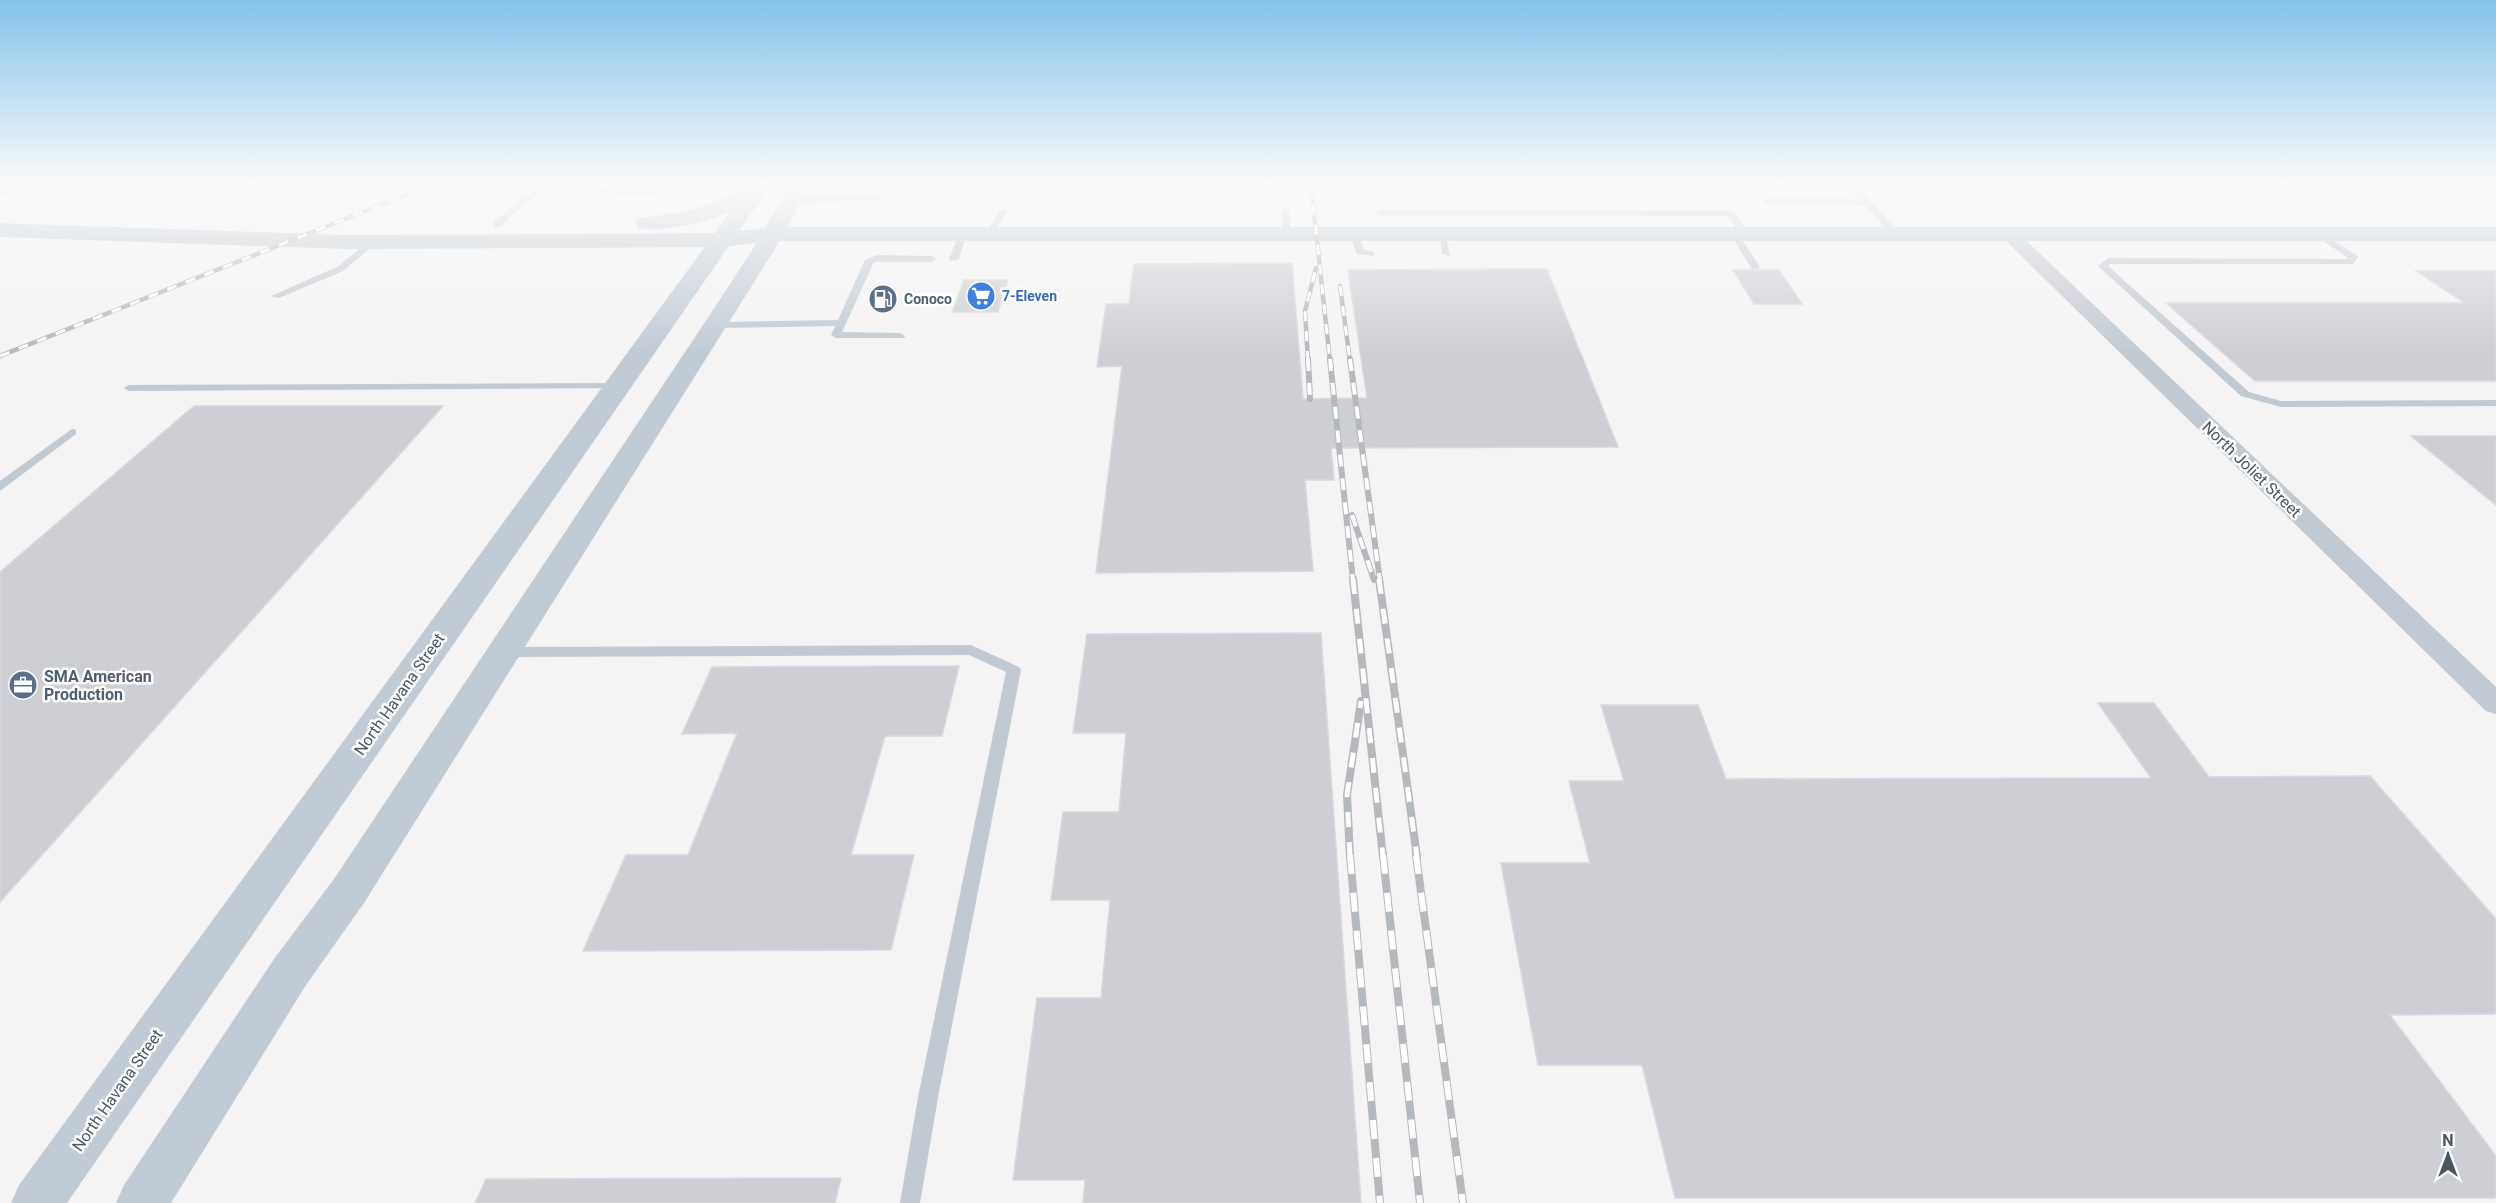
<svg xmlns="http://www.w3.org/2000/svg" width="2496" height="1203" font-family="Roboto,sans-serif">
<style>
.building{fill:#cdcfd5;stroke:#d7d9de;stroke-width:1.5}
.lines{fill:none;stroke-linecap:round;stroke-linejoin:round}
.service{fill:#c1cad2;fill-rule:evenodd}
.minor{fill:#c1cad2;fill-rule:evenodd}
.tertiary{fill:#c1cad2;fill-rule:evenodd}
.secondary{fill:#c1cbd6;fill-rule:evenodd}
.rail-far3-casing{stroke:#b5b8bd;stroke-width:4.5}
.rail-far2-casing{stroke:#b5b8bd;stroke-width:6}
.rail-far1-casing{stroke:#b5b8bd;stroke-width:8}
.rail-casing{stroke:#b5b8bd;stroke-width:8}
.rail-far3{stroke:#fff;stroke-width:3;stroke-dasharray:10;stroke-linecap:butt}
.rail-far2{stroke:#fff;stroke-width:4;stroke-dasharray:12;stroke-linecap:butt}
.rail-far1{stroke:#fff;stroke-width:5;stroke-dasharray:15;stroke-linecap:butt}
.rail{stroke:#fff;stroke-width:6;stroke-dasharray:19;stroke-linecap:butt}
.labels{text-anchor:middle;stroke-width:5;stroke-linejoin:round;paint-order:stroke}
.far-shop-label{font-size:14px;font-weight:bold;fill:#366cbe;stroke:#fff;text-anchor:start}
.far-service-label{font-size:14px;font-weight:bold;fill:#4e5e75;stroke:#fff;text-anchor:start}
.street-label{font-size:16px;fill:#4a5661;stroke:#fff}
.service-label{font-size:16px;font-weight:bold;fill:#4e5e75;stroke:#fff;text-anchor:start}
</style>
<rect width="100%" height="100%" fill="#f5f3f3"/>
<g class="building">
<path d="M1292 263 1303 399 1367 398 1348 270 1547 269 1618 447 1331 448 1334 480H1305L1313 571 1096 573 1122 366 1097 367 1106 304H1129L1134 264Z"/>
<path d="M1733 270H1779L1802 304H1754Z"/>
<path d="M2416 271H2496V381H2255L2166 303H2465Z"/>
<path d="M964 280H1008L998 312H952Z"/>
<path d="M194 406H443L0 902V572Z"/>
<path d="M2411 436H2496V505Z"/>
<path d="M1321 633 1361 1203H1083L1085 1180H1013L1037 998H1101L1110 900H1051L1063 812H1119L1126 733H1073L1087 634Z"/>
<path d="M959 666 942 736H885L851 855H914L891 950 583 951 626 855H688L737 733 682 734 712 667Z"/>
<path d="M2098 703H2154L2209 777 2370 776 2496 919V1014L2390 1015 2496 1156V1198H1675L1642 1065H1538L1501 863H1590L1569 781H1624L1601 705H1698L1726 779 2151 778Z"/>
<path d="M841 1178 835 1203H475L486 1179Z"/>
</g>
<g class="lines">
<g class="service">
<path d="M14 185H25L0 198V192Z"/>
<path d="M548 185 648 190 667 185H678C647 209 592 185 556 189 534 191 515 213 499 227H493V223L524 196Z"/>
<path d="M1848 185H1857L1898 232V236H1892L1865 205 1767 204 1763 201 1767 198 1860 199Z"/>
<path d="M875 195 878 196V200L791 203 787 200 791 197Z"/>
<path d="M1285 208 1289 211 1291 235 1287 238 1283 235 1281 211Z"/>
<path d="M1001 209 1008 211 992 236H986L985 234Z"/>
<path d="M1380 210H1731L1734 211 1749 234 1742 236 1728 216 1377 215 1376 213Z"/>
<path d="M963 231 967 234 959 259 951 261 949 259 959 234Z"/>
<path d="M2319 231 2356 255 2358 257 2353 264H2110L2108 266 2249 392 2281 401 2496 400V406L2281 407 2241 396 2098 266 2108 258 2347 259 2348 258 2316 236 2315 234Z"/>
<path d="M1731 232H1737L1760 267 1758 269H1752L1730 234Z"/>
<path d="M1351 233H1357L1364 250 1374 252V256L1357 254 1350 235Z"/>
<path d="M1439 233 1446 235 1450 256 1442 254Z"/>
<path d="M370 240 378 242 343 271 279 298 271 296 337 267Z"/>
<path d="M877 255 931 256 936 259 931 262H874L842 332 900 333 905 336 904 338H836L831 335 835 326 715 328 710 325 715 322 838 320 865 260Z"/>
<path d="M618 383 622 384V388L129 391 124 388 129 385Z"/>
<path d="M72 429 76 430V434L0 491V481Z"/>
<path d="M971 645 1019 667 1021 670 939 1092 920 1203H900L919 1092 1006 672 969 655 505 657 498 652 505 647Z"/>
</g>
<path class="minor" d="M2009 229 2015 230 2496 687V714L2486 711 2003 238 2000 234 2003 230Z"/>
<g class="tertiary">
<path d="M744 185H768C749 213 670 235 638 228L635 223 638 218 646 217C682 213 715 207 744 185Z"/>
<path d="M0 223 345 235 723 233 772 227H2496V241H772L723 247 345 249 0 237Z"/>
</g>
<g class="secondary">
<path d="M750 185H771L67 1203H11L19 1185Z"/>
<path d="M790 185H810L773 252 364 903 306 985 171 1203H116L124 1185 274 959 334 879 703 325 751 252Z"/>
</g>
<g class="rail-far3-casing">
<g id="rail-far3">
<path d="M1311 185 1330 361"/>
<path d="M1340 286 1350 361"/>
<path d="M0 356 431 185"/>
<path d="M1308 361 1305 311 1316 268"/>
</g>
</g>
<g class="rail-far2-casing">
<g id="rail-far2">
<path d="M1308 359 1310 399"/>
<path d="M1330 359 1353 581"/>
<path d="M1350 359 1380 581"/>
<path d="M1352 515 1374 580"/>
</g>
</g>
<g class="rail-far1-casing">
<g id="rail-far1">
<path d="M1353 579 1383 857"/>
<path d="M1379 579 1417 857"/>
<path d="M1350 857 1347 795 1361 701"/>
</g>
</g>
<g class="rail-casing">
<g id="rail">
<path d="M1350 855 1380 1203"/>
<path d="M1383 855 1420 1203"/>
<path d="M1416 855 1463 1203"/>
</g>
</g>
<use href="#rail-far3" class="rail-far3"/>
<use href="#rail-far2" class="rail-far2"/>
<use href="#rail-far1" class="rail-far1"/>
<use href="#rail" class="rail"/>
</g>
<linearGradient id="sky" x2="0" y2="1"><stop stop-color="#85c3ea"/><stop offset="0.52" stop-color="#fafafa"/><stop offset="1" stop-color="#fafafa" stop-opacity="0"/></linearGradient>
<rect width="2496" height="354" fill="url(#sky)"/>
<defs>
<g id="supermarket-disc" transform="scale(1.5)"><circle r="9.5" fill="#3f7fe0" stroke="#fff"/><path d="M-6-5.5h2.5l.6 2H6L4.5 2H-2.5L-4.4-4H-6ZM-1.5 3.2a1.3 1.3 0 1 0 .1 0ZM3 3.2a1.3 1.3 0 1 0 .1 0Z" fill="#fff"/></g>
<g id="fuel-disc" transform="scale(1.5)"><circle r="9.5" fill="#5c6f8a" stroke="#fff"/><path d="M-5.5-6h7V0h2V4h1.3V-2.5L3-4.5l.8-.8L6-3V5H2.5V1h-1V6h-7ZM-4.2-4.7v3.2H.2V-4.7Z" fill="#fff"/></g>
<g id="office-disc" transform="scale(1.5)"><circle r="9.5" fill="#5c6f8a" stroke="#fff"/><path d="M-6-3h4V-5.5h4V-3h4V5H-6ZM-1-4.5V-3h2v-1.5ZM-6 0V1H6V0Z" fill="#fff"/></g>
</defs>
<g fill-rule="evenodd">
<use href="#supermarket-disc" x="981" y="296"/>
<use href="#fuel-disc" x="883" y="299"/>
<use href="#office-disc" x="23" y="685"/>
</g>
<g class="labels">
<g class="far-shop-label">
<text x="1002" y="301">7-Eleven</text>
</g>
<g class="far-service-label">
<text x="904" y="304">Conoco</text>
</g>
<g class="street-label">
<text transform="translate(2252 469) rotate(44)" y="6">North Joliet Street</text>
<text transform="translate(399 694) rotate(-55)" y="6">North Havana Street</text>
<text transform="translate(117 1090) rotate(-55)" y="6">North Havana Street</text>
</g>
<g class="service-label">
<text x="44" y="682">SMA American<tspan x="44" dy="18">Production</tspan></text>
</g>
</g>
<g transform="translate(2448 1155)" stroke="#ffffff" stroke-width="4.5" paint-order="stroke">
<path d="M0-4.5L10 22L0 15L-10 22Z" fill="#4a5661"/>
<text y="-9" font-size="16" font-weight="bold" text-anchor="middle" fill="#4a5661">N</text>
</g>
</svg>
